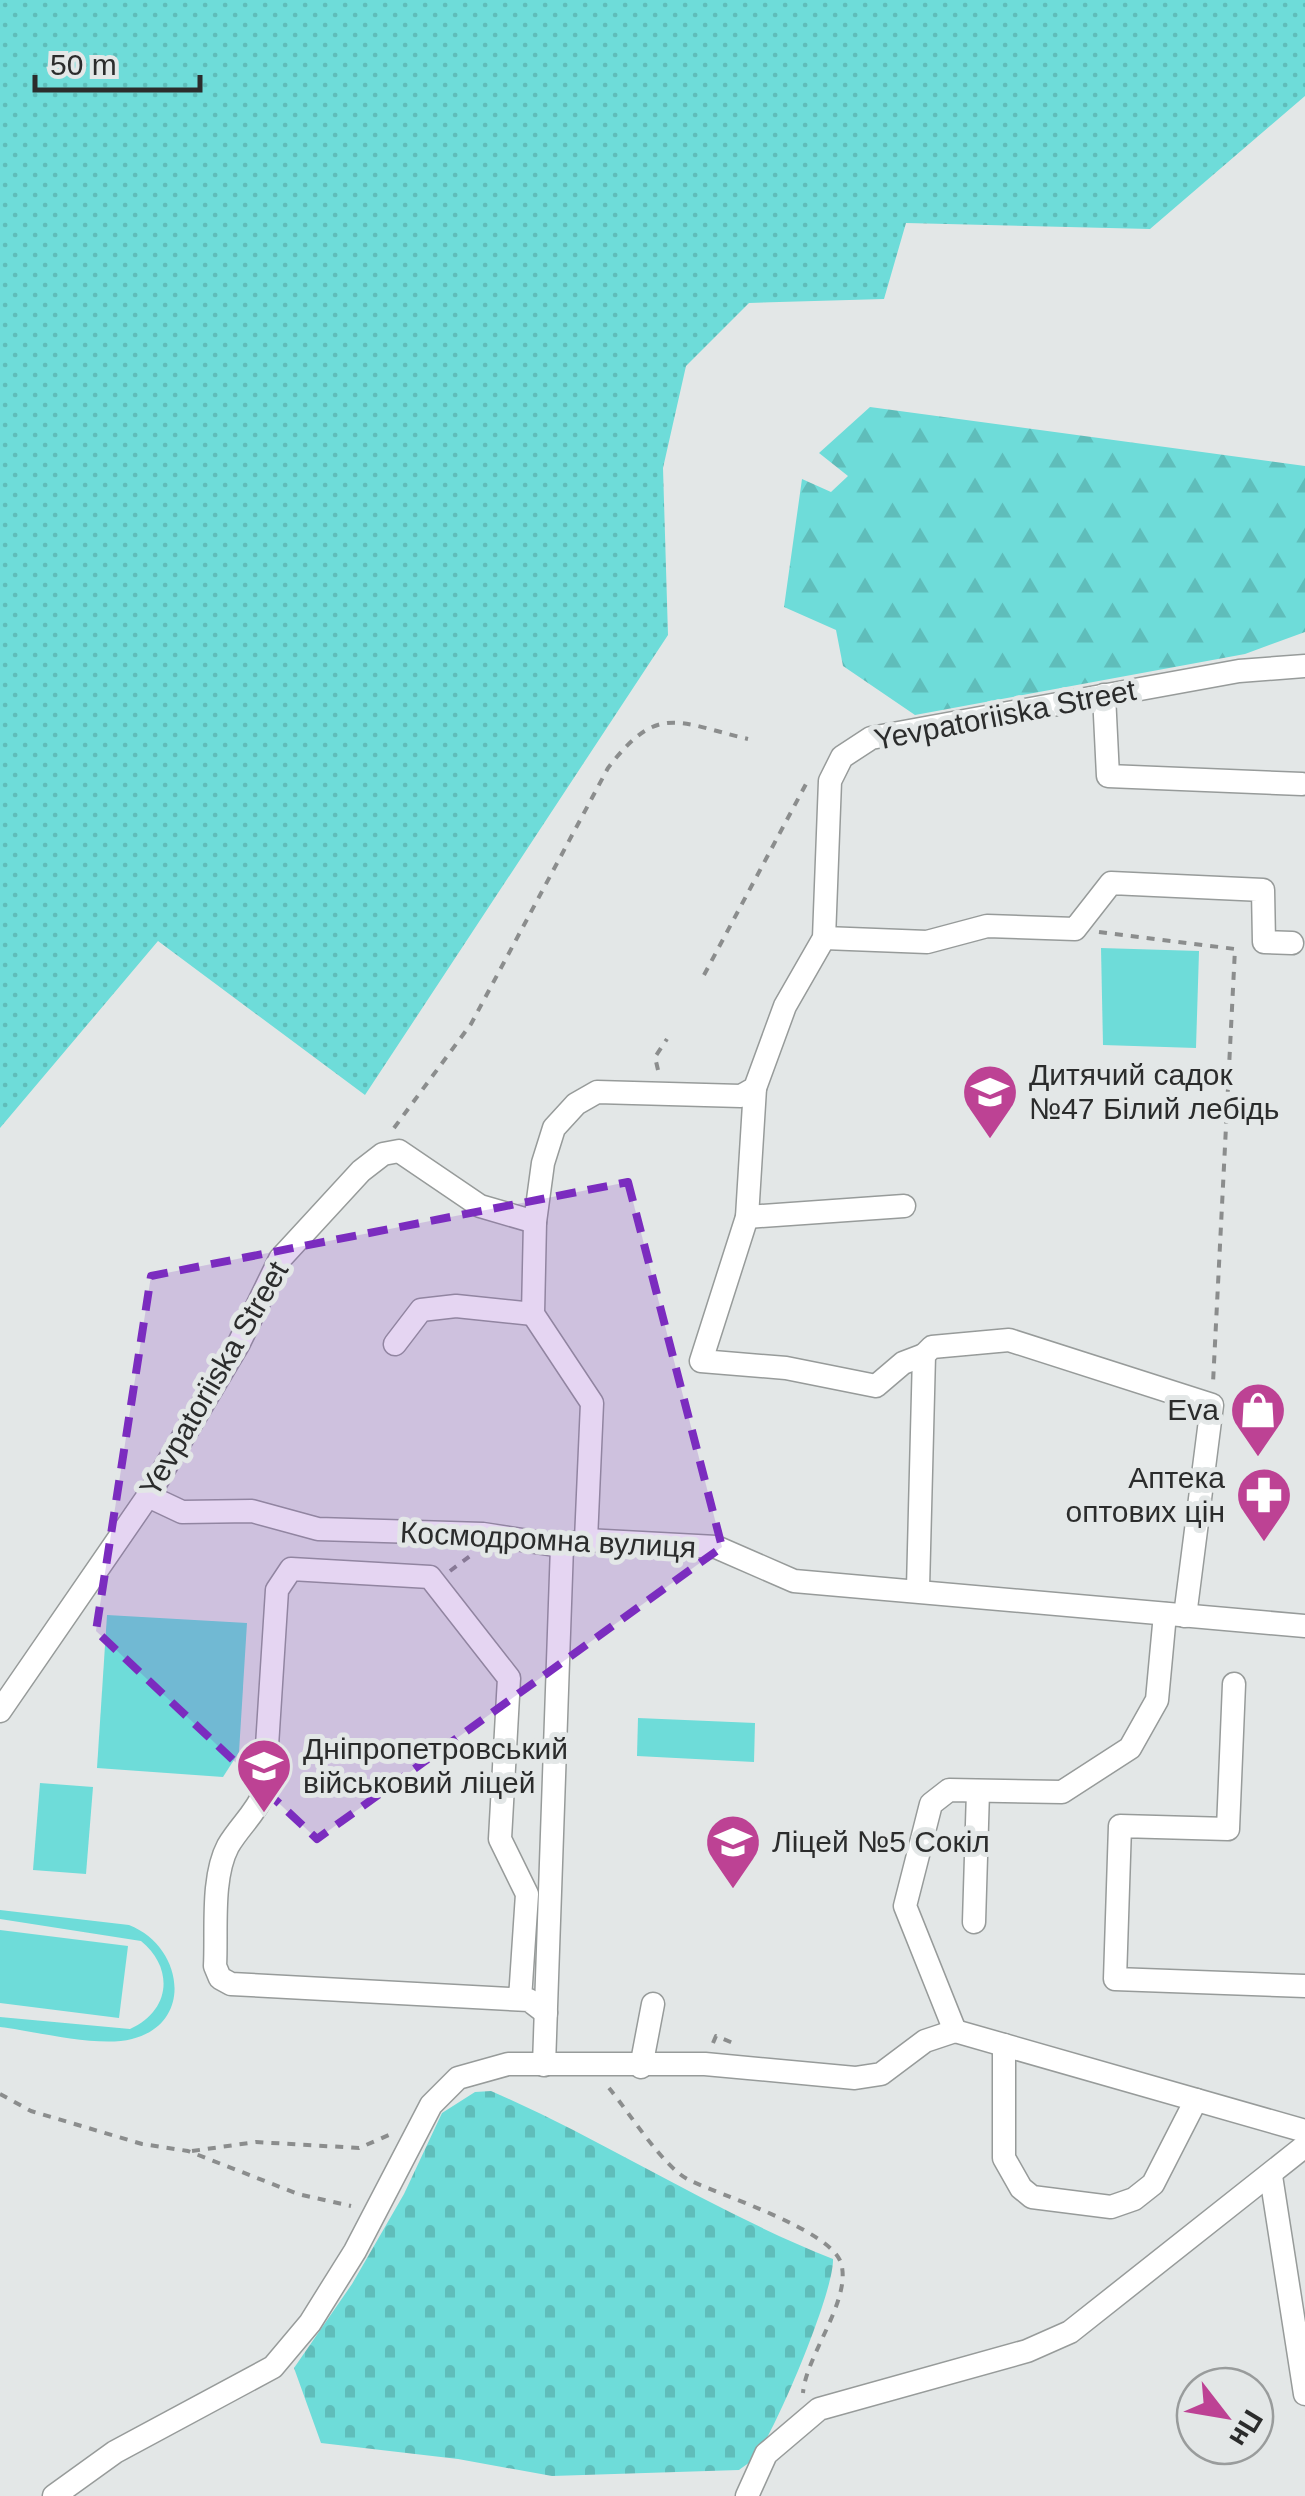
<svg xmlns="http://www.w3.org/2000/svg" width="1305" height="2496" font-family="Arial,sans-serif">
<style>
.grass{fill:url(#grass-dots)}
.forest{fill:url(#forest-firs)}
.cemetery{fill:url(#cemetery-stones)}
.garden{fill:#6edcd9}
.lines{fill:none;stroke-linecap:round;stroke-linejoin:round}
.minor-casing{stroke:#979b9a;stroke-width:25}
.path{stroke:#8b8d8d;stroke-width:4;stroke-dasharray:8 8;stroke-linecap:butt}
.minor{stroke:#fff;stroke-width:22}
.marked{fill:#7b2cbf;fill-opacity:0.2;stroke:#7b2cbf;stroke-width:8;stroke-dasharray:20 12;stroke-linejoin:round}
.labels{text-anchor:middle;stroke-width:10;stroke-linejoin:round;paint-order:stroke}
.street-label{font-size:30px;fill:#2b2c2c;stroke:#e3e7e7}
.poi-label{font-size:30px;fill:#2b2c2c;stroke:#e3e7e7;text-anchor:start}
</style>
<defs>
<pattern id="grass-dots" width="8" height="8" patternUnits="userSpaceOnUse" patternTransform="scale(2.5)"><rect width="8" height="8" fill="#6edcd9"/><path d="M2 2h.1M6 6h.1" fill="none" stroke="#5fbdba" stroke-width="1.8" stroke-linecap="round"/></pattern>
<pattern id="forest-firs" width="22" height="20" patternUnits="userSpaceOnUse" patternTransform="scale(2.5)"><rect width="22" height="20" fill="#6edcd9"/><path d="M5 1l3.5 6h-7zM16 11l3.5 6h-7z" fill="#5fbdba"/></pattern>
<pattern id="cemetery-stones" width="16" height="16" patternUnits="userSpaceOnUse" patternTransform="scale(2.5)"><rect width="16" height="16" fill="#6edcd9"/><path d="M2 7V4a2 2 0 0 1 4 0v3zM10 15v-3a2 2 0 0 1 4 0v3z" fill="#5fbdba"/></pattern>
</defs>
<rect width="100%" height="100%" fill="#e3e7e7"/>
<path class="grass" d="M0 0H1305V96L1150 229 906 223 884 299 749 303 686 366 663 468 668 635 365 1095 158 941 0 1128Z"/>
<path class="forest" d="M870 407 1305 466V632L1245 654 915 715 843 666 836 630 784 607 802 479 831 492 848 476 819 453Z"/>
<path class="cemetery" d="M491 2091C608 2142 714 2212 833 2259 834 2292 778 2425 757 2455 753 2461 745 2465 739 2470L552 2476 458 2459 321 2443 294 2368 352 2284 404 2194 442 2113 475 2092Z"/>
<g class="garden">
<path d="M1101 948 1199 951 1196 1048 1103 1045Z"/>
<path d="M107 1615 247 1623 239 1752 223 1777 97 1768Z"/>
<path d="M638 1718 755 1723 754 1762 637 1756Z"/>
<path d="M40 1783 93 1787 86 1874 33 1870Z"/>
<path d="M0 1910 129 1925C183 1946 195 2023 132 2039 98 2048 35 2031 0 2027V2017L130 2029C170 2011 175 1969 141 1941L0 1919Z"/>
<path d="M0 1930 128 1946 119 2018 0 2003Z"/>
</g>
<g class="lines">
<g class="minor-casing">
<g id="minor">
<path d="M1104 695 1108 776 1302 784"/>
<path d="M824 938 927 942 987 926 1075 929 1111 883 1263 890 1264 942 1292 943"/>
<path d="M755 1088 747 1217 701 1361 786 1368 876 1386 903 1363 924 1355"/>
<path d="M747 1217 904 1206"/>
<path d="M535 1222 533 1314 592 1403 586 1540"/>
<path d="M395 1344 421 1310 456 1306 533 1314"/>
<path d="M148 1496 182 1512 252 1511 318 1529 483 1534 562 1546 586 1540 716 1547 794 1581 1305 1626"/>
<path d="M918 1588 924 1355 932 1347 1009 1340 1212 1405 1185 1616"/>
<path d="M1234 1684 1228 1829 1120 1826 1115 1979 1305 1986"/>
<path d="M0 1711 148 1496 239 1343 280 1259 361 1171 383 1154 399 1151 480 1206 535 1222 543 1163 554 1128 576 1104 597 1092 741 1096 755 1088 785 1006 824 938 830 781 842 757 871 738 1239 671 1305 666"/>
<path d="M974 1922 978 1791"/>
<path d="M520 1999 527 1894 500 1839 509 1678 430 1577 291 1569 277 1590 264 1793C255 1814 239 1827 228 1846 211 1878 217 1931 215 1966L220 1978 231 1984 529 2000 546 2013"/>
<path d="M955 2031 905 1906 931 1804 949 1790 1062 1792 1130 1748 1157 1700 1165 1614"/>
<path d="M1004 2045V2158L1021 2188 1032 2197 1111 2207 1134 2199 1153 2184 1196 2100"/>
<path d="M544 2065 562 1546"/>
<path d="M641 2067 653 2004"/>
<path d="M1271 2176 1305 2394"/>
<path d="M54 2496 115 2452 273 2367 310 2323 355 2251 431 2105 458 2078 508 2064H705L855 2078 881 2074 925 2041 955 2031 1305 2131"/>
<path d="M747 2496 766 2454 819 2409 1027 2351 1070 2332 1305 2146"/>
</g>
</g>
<g class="path">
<path d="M1099 932 1235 949 1213 1383"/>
<path d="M704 975 806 784"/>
<path d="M658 1070 655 1057 667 1039"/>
<path d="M394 1128 471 1024 608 768C658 703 676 722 748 739"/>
<path d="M450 1571 470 1556"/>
<path d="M713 2043 716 2036 733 2043"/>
<path d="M609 2088C628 2111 664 2168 689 2180 720 2195 831 2230 841 2263 852 2300 806 2355 803 2393"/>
<path d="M0 2094 31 2111 142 2144 188 2151 298 2194 351 2206"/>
<path d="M192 2151 256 2142 359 2148 389 2135"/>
</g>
<use href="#minor" class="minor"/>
</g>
<path class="marked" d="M628 1182 722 1547 317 1839 96 1631 151 1276Z"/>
<defs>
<g id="school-pin" transform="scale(2.875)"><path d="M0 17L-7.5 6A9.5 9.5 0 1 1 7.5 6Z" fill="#bd4294" stroke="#e3e7e7"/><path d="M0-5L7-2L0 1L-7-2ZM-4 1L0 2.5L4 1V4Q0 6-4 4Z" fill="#fff"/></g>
<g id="shop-pin" transform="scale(2.875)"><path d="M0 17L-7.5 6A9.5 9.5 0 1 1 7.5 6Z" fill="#bd4294" stroke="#e3e7e7"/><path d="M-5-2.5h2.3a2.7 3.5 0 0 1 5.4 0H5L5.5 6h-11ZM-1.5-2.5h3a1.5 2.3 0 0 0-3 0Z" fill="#fff"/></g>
<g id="pharmacy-pin" transform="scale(2.875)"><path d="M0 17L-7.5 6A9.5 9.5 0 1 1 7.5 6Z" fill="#bd4294" stroke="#e3e7e7"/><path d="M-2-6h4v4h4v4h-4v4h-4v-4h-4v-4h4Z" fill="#fff"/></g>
</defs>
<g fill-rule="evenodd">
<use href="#school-pin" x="990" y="1092"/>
<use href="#shop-pin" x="1258" y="1410"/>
<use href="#pharmacy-pin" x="1264" y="1495"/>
<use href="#school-pin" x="264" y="1766"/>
<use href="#school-pin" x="733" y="1842"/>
</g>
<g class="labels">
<g class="street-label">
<text transform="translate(1005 715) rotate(-11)" y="10">Yevpatoriiska Street</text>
<text transform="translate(214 1379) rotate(-60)" y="10">Yevpatoriiska Street</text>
<text transform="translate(548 1540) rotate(3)" y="10">Космодромна вулиця</text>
</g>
<g class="poi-label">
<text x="1029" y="1085">Дитячий садок<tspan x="1029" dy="34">№47 Білий лебідь</tspan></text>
<text x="1219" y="1420" text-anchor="end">Eva</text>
<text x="1225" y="1488" text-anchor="end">Аптека<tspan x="1225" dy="34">оптових цін</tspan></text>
<text x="303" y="1759">Дніпропетровський<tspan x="303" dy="34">військовий ліцей</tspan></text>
<text x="772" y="1852">Ліцей №5 Сокіл</text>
</g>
</g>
<g transform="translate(1225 2416) rotate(121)"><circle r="48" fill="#e3e7e7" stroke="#999c9c" stroke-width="2.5"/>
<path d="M0-8L18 38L0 25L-18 38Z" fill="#bd4294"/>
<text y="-15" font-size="28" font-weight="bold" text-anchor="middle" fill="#2b2c2c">Пн</text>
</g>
<path d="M35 75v15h165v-15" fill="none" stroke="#2b2c2c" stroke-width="5"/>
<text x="50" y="75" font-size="30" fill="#2b2c2c" stroke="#e3e7e7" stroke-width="8" paint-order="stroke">50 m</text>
</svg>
